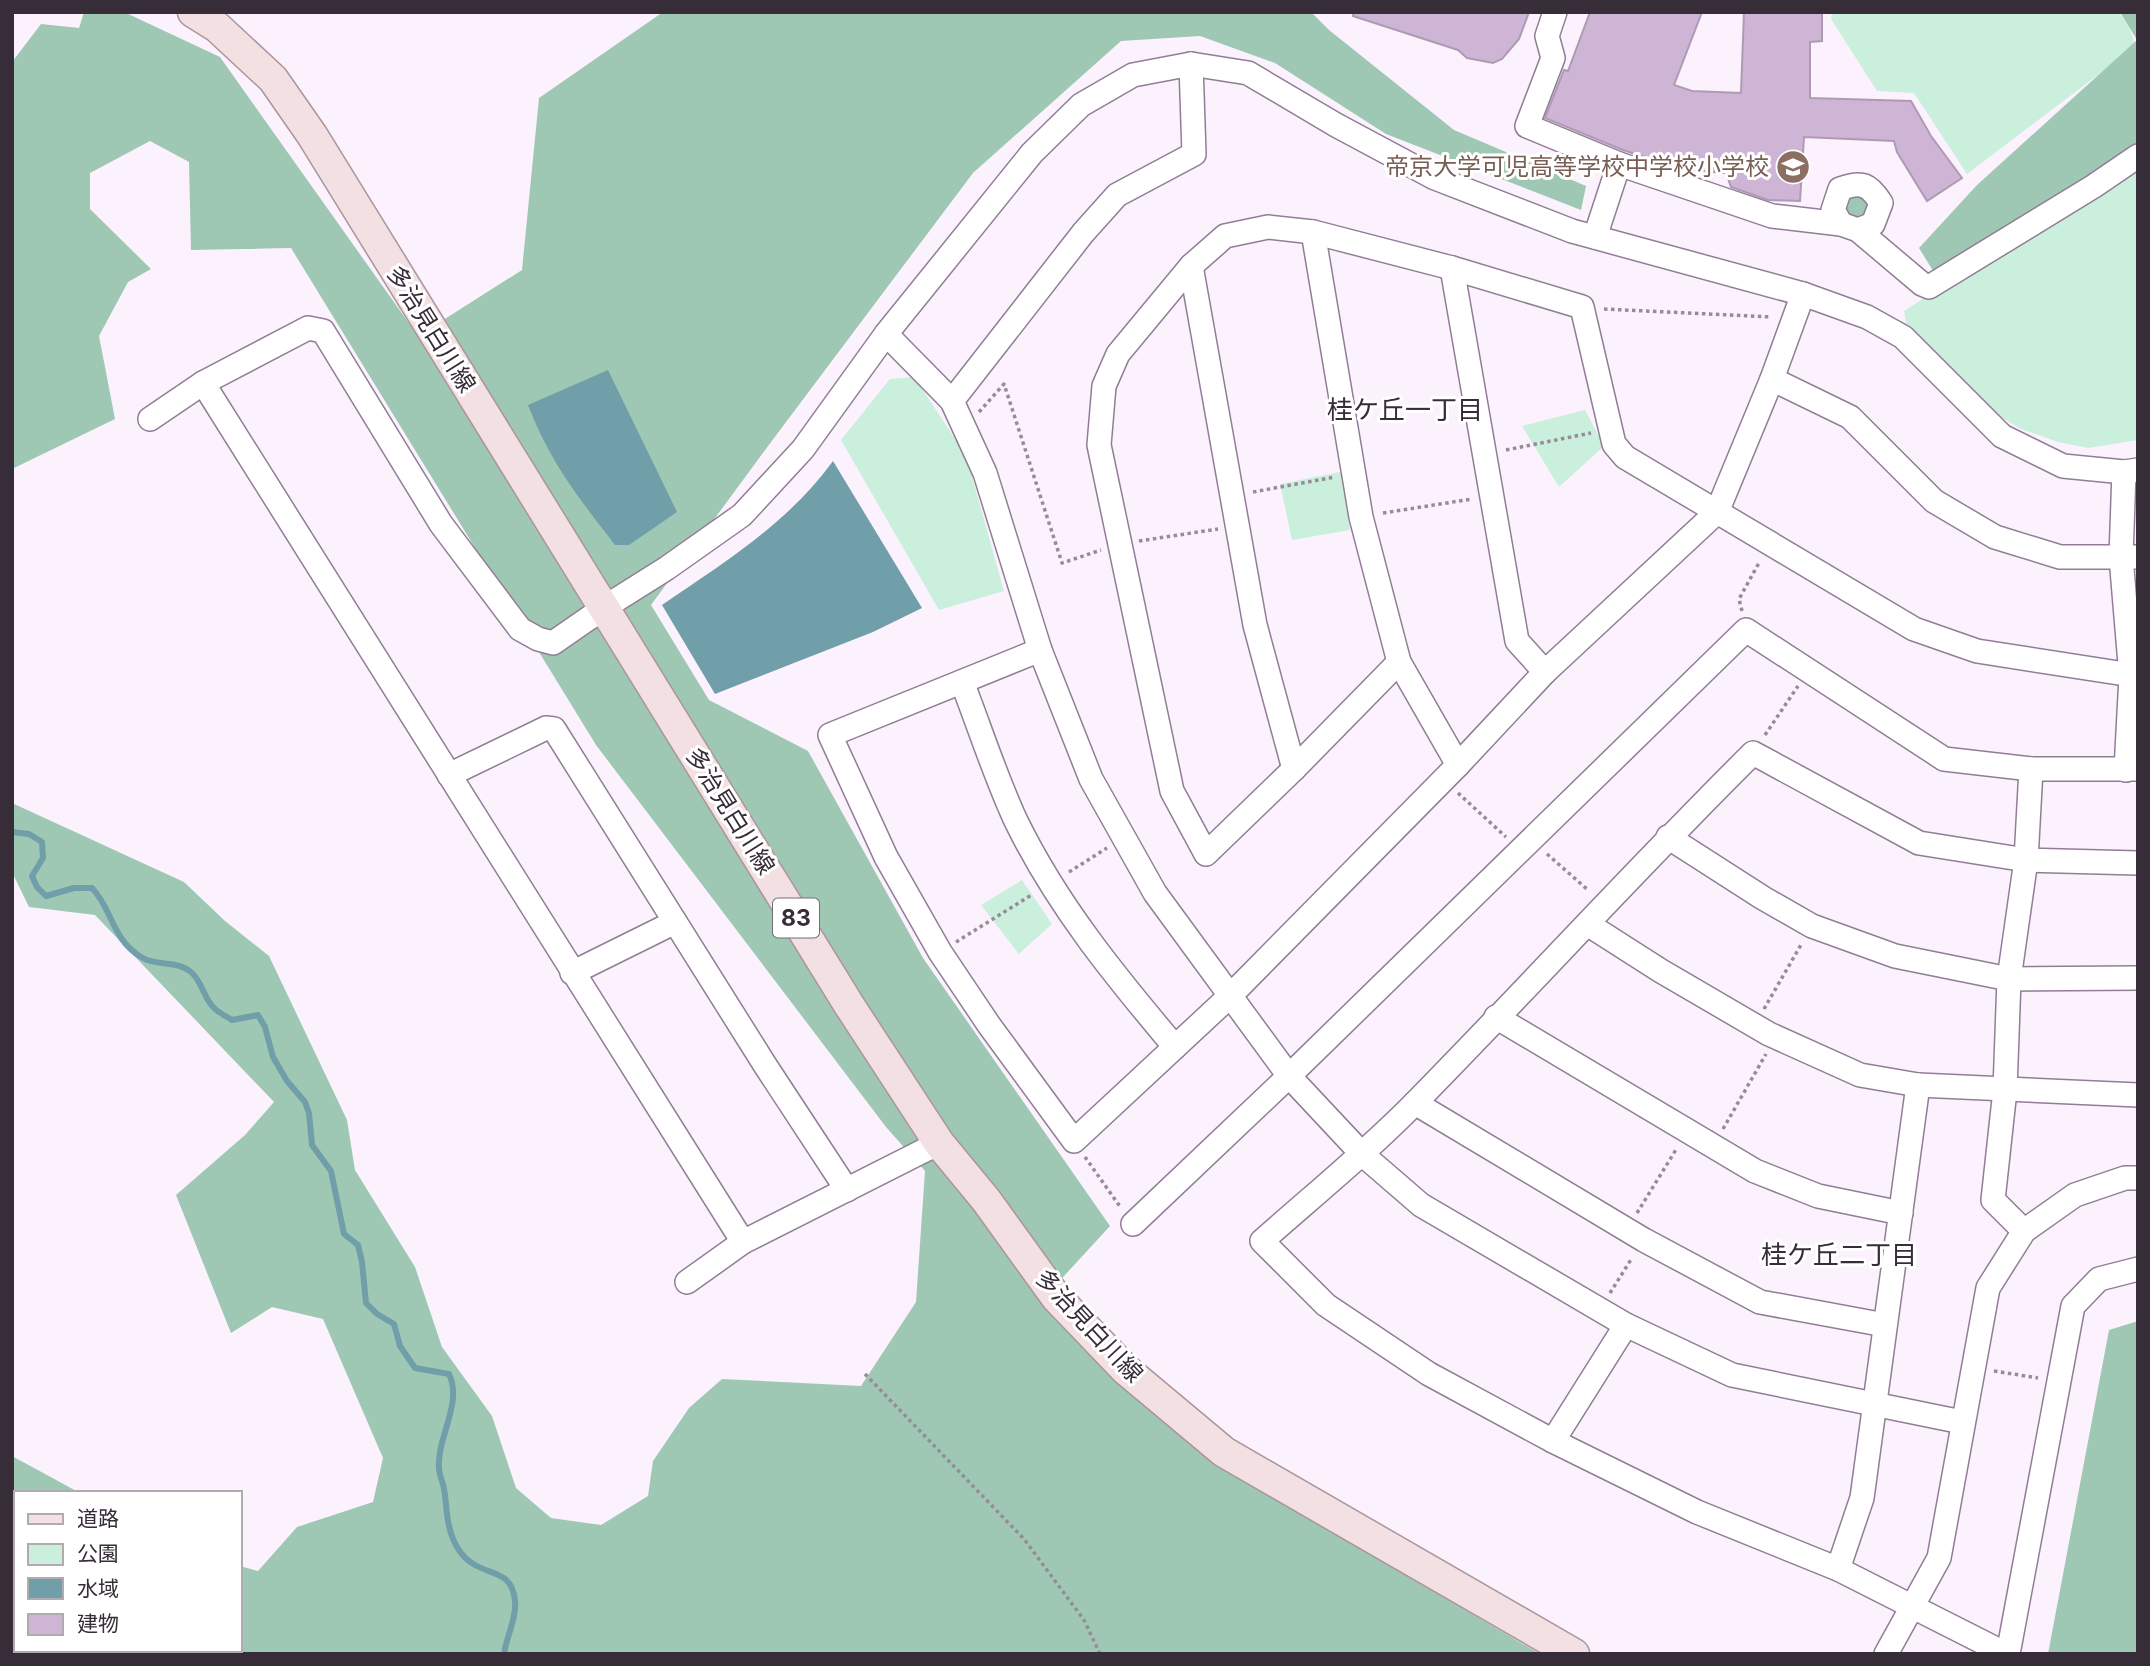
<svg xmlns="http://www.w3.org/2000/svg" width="2150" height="1666" font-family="Inter,'Noto Sans JP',sans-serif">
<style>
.green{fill:#caefdc}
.forest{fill:#9fc8b4}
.water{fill:#709ea9}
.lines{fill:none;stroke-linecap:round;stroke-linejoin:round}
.stream{stroke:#709ea9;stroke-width:6}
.building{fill:#cfb5d5;stroke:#af9ab4;stroke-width:2}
.minor-casing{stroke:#917d96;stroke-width:26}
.major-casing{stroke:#ac949b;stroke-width:33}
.path{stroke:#958c97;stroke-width:3.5;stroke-dasharray:3.5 3.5;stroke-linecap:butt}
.minor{stroke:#fff;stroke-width:23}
.major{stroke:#f3e0e3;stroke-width:30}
.labels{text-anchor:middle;stroke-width:6;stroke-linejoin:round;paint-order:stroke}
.shield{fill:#fff;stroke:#726c74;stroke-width:2}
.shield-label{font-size:23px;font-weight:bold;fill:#362d38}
.education-label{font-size:24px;fill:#785e54;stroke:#fff;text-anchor:end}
.street-label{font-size:24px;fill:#362d38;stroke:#fff}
.neighbourhood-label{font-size:26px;fill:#362d38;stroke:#fff}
</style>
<rect width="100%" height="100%" fill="#fbf2fd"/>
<g class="green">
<path d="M1832 12H2119L2129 27 2136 46 1967 174 1914 93 1877 91 1831 19Z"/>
<path d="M2138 161V440L2088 448 2058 442 2021 429 1988 409 1906 323 1904 311Z"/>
<path d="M914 377 966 455 1004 591 939 610 841 440 890 379Z"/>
<path d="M1585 410 1604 446 1559 487 1522 426Z"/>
<path d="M1340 472 1350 530 1292 540 1280 484Z"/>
<path d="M1022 880 1052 924 1019 954 981 905Z"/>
</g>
<g class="forest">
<path d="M84 12H124L220 57 418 336 522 270 539 98 663 12H1311L1329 30 1454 130 1586 186 1581 210 1386 134 1275 63 1200 36 1121 41 973 173 771 442 651 605 709 700 808 751 923 958 1110 1226 1042 1300 1218 1464 1540 1654H12V1456L80 1493H16V1650H240V1566L258 1571 297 1527 373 1502 383 1458 323 1319 272 1307 231 1333 176 1195 245 1135 274 1102 95 915 29 907 12 872V803L184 882 225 921 269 956 347 1120 355 1170 415 1267 442 1347 492 1416 516 1488 551 1518 601 1525 648 1496 653 1461 689 1408 722 1379 861 1386 916 1302 925 1171 886 1127 596 745 291 248 191 250 189 162 150 141 90 173V209L151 269 128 282 99 336 115 419 12 469V62L41 24 79 28Z"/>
<path d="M2120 12H2138V161L1943 287 1919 248 1977 185 2137 40Z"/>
<path d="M1840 189H1872L1873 224H1841Z"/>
<path d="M2138 1321V1654H2048L2109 1330Z"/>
</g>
<g class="water">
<path d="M608 370 677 512 629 545H615C578 497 550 462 528 405Z"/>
<path d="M833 461 922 608 873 632 715 694 662 605C725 562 788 523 833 461Z"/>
</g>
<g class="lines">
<path class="stream" d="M12 832 29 834 42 842 43 858 32 876 37 887 46 896 74 888H92C113 910 111 938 141 957 157 967 177 960 191 972 202 981 204 999 214 1008 219 1013 226 1016 232 1020L258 1015 265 1027 273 1057 287 1081 305 1102 309 1113 312 1145 331 1171 344 1234 358 1245 362 1262 366 1303 377 1314 394 1324 400 1346 415 1368 449 1374C463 1404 437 1436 439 1468 439 1475 443 1482 444 1489 446 1499 446 1510 448 1521 451 1538 459 1556 475 1565 494 1576 512 1572 515 1601 517 1617 506 1638 504 1654"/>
</g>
<g class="building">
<path d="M1354 12H1529L1519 39 1502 59 1493 63 1467 58 1458 50 1353 16Z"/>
<path d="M1590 12H1702L1674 85 1692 91 1741 93 1744 12H1822V41L1810 42V98L1911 101 1931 136 1962 178 1927 201 1897 152 1894 141 1804 137 1800 201 1768 200 1731 187 1726 173 1684 170 1623 150 1545 118 1564 70 1568 71Z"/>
</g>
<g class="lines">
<g class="minor-casing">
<g id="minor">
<path d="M1555 12 1547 36 1553 58 1527 126 1619 164 1772 216 1841 224"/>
<path d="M1858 230 1873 224 1881 203C1869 184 1862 181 1840 189L1833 210 1841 224 1858 230 1922 284 1929 287 2094 186 2138 156"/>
<path d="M1313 232 1361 517 1399 662 1458 765"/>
<path d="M1595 237 1619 164"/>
<path d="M1191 266 1255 625 1294 769"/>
<path d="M1452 268 1517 641 1545 672"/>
<path d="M886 334 952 401 985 473 1040 650 1091 779 1155 893 1289 1076 1362 1154 1421 1205 1626 1325 1732 1375 1962 1422"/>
<path d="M1772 379 1850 417 1934 501 1995 537 2060 557H2138"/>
<path d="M203 383 743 1242"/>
<path d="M952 401 1083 233 1117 195 1194 154 1191 64"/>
<path d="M150 419 203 383 308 328 323 331 441 524 520 629 538 639 553 643 605 607 667 568 742 515 803 449 886 334 1032 153 1081 105 1133 75 1191 64 1248 73 1336 125 1435 178 1572 231 1803 294 1867 317 1903 337 2002 436 2063 466 2124 472 2138 470"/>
<path d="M2124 472 2121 557 2131 676 2126 770"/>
<path d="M1040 650 830 735 886 857 940 952 989 1025 1074 1141 1231 995 1458 765 1545 672 1717 512 1772 379 1803 294"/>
<path d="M1399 662 1294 769 1206 854 1172 791 1099 445 1104 386 1118 354 1191 266 1225 236 1268 227 1313 232 1452 268 1582 307 1614 444 1625 457 1914 629 1977 651 2138 676"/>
<path d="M962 682C980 728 995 776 1016 821 1057 905 1115 976 1175 1047"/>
<path d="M449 775 546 728 554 729 765 1065 847 1190"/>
<path d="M1668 837 1763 898 1812 926 1895 956 2009 979 2138 978"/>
<path d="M1589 925 1661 971 1769 1034 1860 1075 1918 1085 2138 1095"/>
<path d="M572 973 675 922"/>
<path d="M1496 1017 1755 1171 1818 1196 1901 1213"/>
<path d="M1415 1103 1644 1240 1760 1302 1885 1325"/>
<path d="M1133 1224 1289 1076 1746 630 1944 759 2031 769H2138"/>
<path d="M2024 1231 1993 1200 2005 1090 2009 979 2026 860 2031 769"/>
<path d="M687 1282 743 1242 939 1143"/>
<path d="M1553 1441 1626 1325"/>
<path d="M1838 1569 1862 1498 1918 1085"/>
<path d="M1886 1654 1939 1558 1988 1288 2024 1231 2075 1195 2125 1178H2138"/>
<path d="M2006 1654 1838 1569 1697 1512 1553 1441 1429 1374 1326 1305 1262 1241C1314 1195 1368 1151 1416 1102 1529 987 1638 867 1753 753L1919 843 2026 860 2138 863"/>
<path d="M2008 1654 2073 1306 2099 1279 2138 1269"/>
</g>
</g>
<g class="major-casing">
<path id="major" d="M193 12 217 27 273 79 312 135 849 1005 939 1143 986 1200 1056 1297 1126 1370 1224 1452 1574 1654"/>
</g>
<g class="path">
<path d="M1604 309 1771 317"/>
<path d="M979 412 1004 384 1062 563 1101 550"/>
<path d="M1506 450 1591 433"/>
<path d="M1253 492 1335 477"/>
<path d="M1383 513 1472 499"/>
<path d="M1139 541 1218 529"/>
<path d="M1742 611 1739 599 1760 561"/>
<path d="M1765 735 1798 686"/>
<path d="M1458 793 1506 837"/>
<path d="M1547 854 1588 890"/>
<path d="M1069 872 1107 848"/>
<path d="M956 942 1033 894"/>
<path d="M1764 1009 1802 943"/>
<path d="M1723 1129 1766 1054"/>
<path d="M1085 1157 1121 1208"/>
<path d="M1637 1213 1677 1148"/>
<path d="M1610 1293 1632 1258"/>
<path d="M1994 1371 2038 1378"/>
<path d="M865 1374 1024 1539 1084 1620 1100 1654"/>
</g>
<use href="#minor" class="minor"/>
<use href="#major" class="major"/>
</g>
<defs>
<g id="school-disc" transform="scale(1.75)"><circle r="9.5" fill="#8d6e63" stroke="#fff"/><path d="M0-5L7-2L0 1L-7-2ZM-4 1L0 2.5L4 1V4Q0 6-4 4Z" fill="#fff"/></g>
</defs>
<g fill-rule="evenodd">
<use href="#school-disc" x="1793" y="167"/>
</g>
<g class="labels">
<rect class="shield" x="773" y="898.5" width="46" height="39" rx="5"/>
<g class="shield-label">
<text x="796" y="926">83</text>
</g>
<g class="education-label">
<text x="1769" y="175">帝京大学可児高等学校中学校小学校</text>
</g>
<g class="street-label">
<text transform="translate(431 329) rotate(58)" y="8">多治見白川線</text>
<text transform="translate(730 811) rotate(58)" y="8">多治見白川線</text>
<text transform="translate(1089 1326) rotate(47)" y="8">多治見白川線</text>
</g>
<g class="neighbourhood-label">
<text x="1405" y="419">桂ケ丘一丁目</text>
<text x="1839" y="1264">桂ケ丘二丁目</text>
</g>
</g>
<rect width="2150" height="1666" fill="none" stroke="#362d38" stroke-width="28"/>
<rect x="14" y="1491" width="228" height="161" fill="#ffffff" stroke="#afabaf" stroke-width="2"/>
<rect x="28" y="1514" width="35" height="10" fill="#f3e0e3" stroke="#afabaf" stroke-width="2"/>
<text x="77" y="1526" font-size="21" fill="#362d38">道路</text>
<rect x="28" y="1544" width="35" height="21" fill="#caefdc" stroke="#afabaf" stroke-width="2"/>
<text x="77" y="1561" font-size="21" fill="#362d38">公園</text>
<rect x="28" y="1578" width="35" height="21" fill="#709ea9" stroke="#afabaf" stroke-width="2"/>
<text x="77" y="1596" font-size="21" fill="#362d38">水域</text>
<rect x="28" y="1614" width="35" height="21" fill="#cfb5d5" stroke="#afabaf" stroke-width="2"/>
<text x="77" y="1631" font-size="21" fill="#362d38">建物</text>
</svg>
